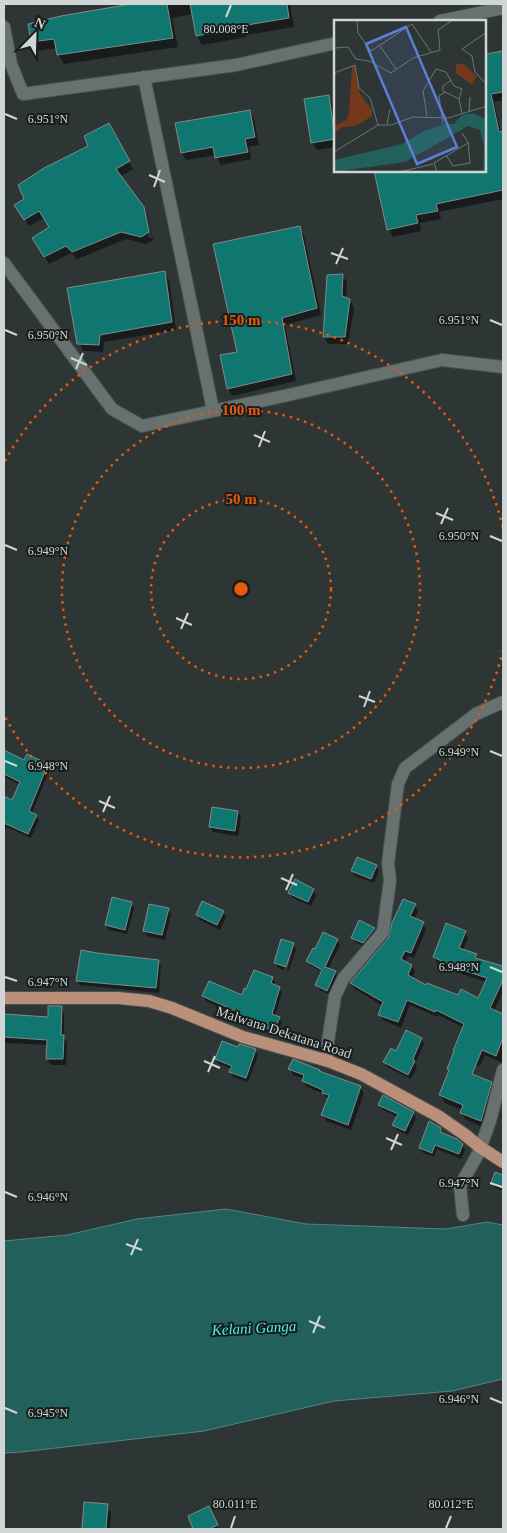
<svg xmlns="http://www.w3.org/2000/svg" width="507" height="1533" font-family="'Times New Roman',serif">
<style>
.water{fill:#21605b;stroke:#568380}
.shadow{fill:#0007}
.building{fill:#107670;stroke:#808b8a}
.lines{fill:none;stroke-linecap:round;stroke-linejoin:round}
.minor-casing{stroke:#495251;stroke-width:14}
.major-casing{stroke:#495251;stroke-width:14}
.minor{stroke:#677170;stroke-width:12}
.major{stroke:#ba907b;stroke-width:12}
.ticks{fill:none;stroke:#d0d6d5;stroke-width:2}
.ring{fill:none;stroke:#e8590c;stroke-width:2.5;stroke-dasharray:2.5 5}
.labels{text-anchor:middle;stroke-width:4;stroke-linejoin:round;paint-order:stroke}
.street-label{font-size:14px;fill:#d0d6d5;stroke:#181d1c}
.water-label{font-size:15px;font-style:italic;fill:#48f3e7;stroke:#181d1c}
.inset-road{fill:none;stroke:#6e7675;stroke-width:1}
.view{fill:#5c7ed7;fill-opacity:0.15;stroke:#5c7ed7;stroke-width:2.5}
.inset-edge{fill:none;stroke:#d0d6d5;stroke-width:2.5}
.ticks-label{font-size:12px;text-anchor:middle;fill:#d0d6d5;stroke:#181d1c;stroke-width:4;stroke-linejoin:round;paint-order:stroke}
.centre{fill:#e8590c;stroke:#181d1c;stroke-width:2.5}
.ring-label{font-size:15px;text-anchor:middle;font-weight:bold;fill:#e8590c;stroke:#181d1c;stroke-width:4;stroke-linejoin:round;paint-order:stroke}
</style>
<rect width="100%" height="100%" fill="#2d3635"/>
<path class="water" d="M226 1209 306 1224 446 1229 487 1222 503 1225V1379L452 1391 334 1401 204 1431 21 1452 4 1453V1241L67 1235 137 1219Z"/>
<g class="shadow">
<path d="M132 4H290L294 27 246 35V37L202 45 197 36 193 14 172 18 178 47 64 64 58 54 57 48 37 51 32 41 133 6Z"/>
<path d="M503 52V100L494 102 501 133 503 132V199L439 212 441 219 420 223 421 231 393 237 388 229 486 171V55Z"/>
<path d="M328 97 333 104 336 125V147L317 150 312 142Z"/>
<path d="M250 111 254 119 259 145 249 147 251 159 221 165 216 155 186 160 182 153Z"/>
<path d="M108 125 133 169 120 177 143 207 149 238H152L147 214 148 216 153 240 146 244 126 239 77 259 71 253 49 264 34 238 50 228 44 218 29 226 20 212 26 200 90 147Z"/>
<path d="M299 228 304 235 321 315 285 325 296 381 232 396 228 389 221 356 239 353Z"/>
<path d="M164 273 169 280 176 330 104 342 103 352 83 351 79 343Z"/>
<path d="M342 275 347 282 346 299 350 300 354 308 348 344H328L324 337Z"/>
<path d="M4 752 25 761 47 765 50 769 32 813 36 816 39 820 31 838 7 827 4 834V798L13 802 21 785 4 777Z"/>
<path d="M238 812 241 817 238 836 213 832 210 827Z"/>
<path d="M376 866 379 871 374 883 355 876 352 871Z"/>
<path d="M313 890 316 895 311 906 293 898 290 893Z"/>
<path d="M131 903 134 908 127 934 109 930 106 925Z"/>
<path d="M415 905 418 911 414 920 423 923 426 929 414 958 408 956 405 963 412 966 415 972 412 979 427 987 458 996 479 999 487 982 462 974 437 963 434 957 465 932 468 938 463 950 476 955 479 961 503 967V992L494 1011 503 1016V1063L485 1055 480 1066 458 1060 465 1028 439 1015 438 1017 410 1005 401 1028 383 1020 380 1015 383 1006 355 989 351 984Z"/>
<path d="M168 910 171 914 165 940 147 936 144 931Z"/>
<path d="M223 912 226 917 220 930 200 920 197 915Z"/>
<path d="M359 922 374 929 377 933 366 947 355 942 352 937Z"/>
<path d="M337 940 340 945 328 969 335 972 338 977 330 995 320 990 317 985 323 972 311 966 308 961Z"/>
<path d="M293 944 296 949 289 971H287L294 946H291L284 970 278 968 275 963Z"/>
<path d="M158 961 161 966 159 993 80 985 77 981Z"/>
<path d="M272 978 275 982 274 986 279 988 282 993 275 1016 279 1018 282 1022 277 1035 267 1031 266 1029H268L264 1025V1028L243 1020 240 1016 206 1001 203 996 242 997Z"/>
<path d="M61 1007 64 1014V1038L67 1043 66 1065H51L47 1058 48 1045 5 1043 4 1015 49 1018Z"/>
<path d="M406 1032 422 1039 424 1044 415 1064 417 1067 411 1079 387 1067 385 1062 397 1052Z"/>
<path d="M239 1048 255 1050 258 1055 248 1082 233 1077 231 1072 232 1069 219 1064 216 1059Z"/>
<path d="M290 1069 320 1073 360 1087 364 1093 351 1130 326 1121 323 1115 328 1099 324 1094 307 1087 303 1081 304 1079 293 1075Z"/>
<path d="M491 1083 495 1091 486 1128 466 1120 461 1113 462 1110 445 1103 440 1095Z"/>
<path d="M383 1097 414 1113 416 1118 408 1135 397 1130 394 1125 398 1117 383 1110 380 1105Z"/>
<path d="M503 1107V1121L501 1117Z"/>
<path d="M440 1129 443 1134 462 1145 465 1150 461 1159 437 1149 434 1157 423 1153 420 1148Z"/>
<path d="M496 1174 503 1177V1191L495 1188 492 1183Z"/>
<path d="M85 1504 107 1506 111 1513 110 1529H83Z"/>
<path d="M211 1513 219 1529H195L189 1517Z"/>
</g>
<g class="building">
<path d="M131 4H167L173 38 57 55 54 39 31 42 28 24 61 16Z"/>
<path d="M190 4H287L289 18 241 26 242 28 196 36Z"/>
<path d="M503 51V92L491 94 499 132 503 131V190L436 204 438 211 416 215 418 223 387 230 374 171H486V54Z"/>
<path d="M329 95 335 139 311 143 304 99Z"/>
<path d="M250 110 255 137 245 139 248 152 215 158 213 147 181 153 175 123Z"/>
<path d="M109 123 130 161 116 169 144 207 149 232 141 237 121 232 72 252 66 246 44 257 32 238 49 227 39 211 24 220 14 205 24 199 18 185 44 168 88 146 84 136Z"/>
<path d="M300 226 317 308 282 318 292 374 227 389 220 355 237 352 213 244Z"/>
<path d="M165 271 172 322 100 335 99 345 77 344 67 288Z"/>
<path d="M343 274 342 296 350 299 345 337H323L327 275Z"/>
<path d="M4 750 24 760 27 754 48 764 29 811 37 815 28 834 4 823V796L12 800 20 782 4 774Z"/>
<path d="M212 807 238 811 235 831 209 827Z"/>
<path d="M357 857 377 865 371 879 351 871Z"/>
<path d="M295 879 314 889 308 902 288 893Z"/>
<path d="M112 897 132 902 125 930 105 925Z"/>
<path d="M403 899 416 904 410 916 424 922 411 953 405 951 401 959 412 965 408 975 426 985 427 983 458 995 461 989 478 998 487 978 456 968 433 957 446 923 466 931 459 948 477 954 475 958 503 966V980L490 1008 503 1014V1038L496 1056 482 1050 472 1074 492 1082 481 1121 460 1113 463 1105 439 1095 449 1070 447 1069 454 1051H453L464 1024 436 1010 435 1012 407 1000 398 1022 378 1015 383 1002 350 983 389 937 392 923Z"/>
<path d="M202 901 224 911 217 925 196 915Z"/>
<path d="M149 904 169 908 162 935 143 931Z"/>
<path d="M359 920 375 928 363 943 351 938Z"/>
<path d="M323 932 338 939 325 967 336 971 327 991 315 985 322 970 306 961 313 948 315 949Z"/>
<path d="M281 939 294 943 286 967 274 963Z"/>
<path d="M81 950 97 953 159 960 156 988 76 981Z"/>
<path d="M254 970 273 977 271 983 280 987 272 1014 280 1017 274 1031 263 1027 264 1025 239 1015 240 1013 202 996 209 981 242 995 244 988 246 989Z"/>
<path d="M48 1006H62L61 1035H64L63 1059H46L47 1040 4 1037V1014L48 1017Z"/>
<path d="M406 1030 422 1038 413 1059 415 1061 408 1075 383 1062 391 1048 396 1051Z"/>
<path d="M222 1041 238 1047 239 1044 256 1049 246 1078 229 1072 232 1066 215 1059Z"/>
<path d="M293 1059 320 1070 319 1071 361 1086 348 1125 321 1115 329 1095 322 1093 323 1090 302 1081 304 1075 288 1069Z"/>
<path d="M383 1095 414 1112 405 1131 392 1125 398 1114 378 1105Z"/>
<path d="M429 1121 441 1128 440 1132 457 1139 463 1144 459 1154 435 1145 432 1153 419 1148Z"/>
<path d="M495 1172 503 1175V1188L491 1183Z"/>
<path d="M84 1502 108 1504 106 1529H82Z"/>
<path d="M209 1506 218 1525 209 1529H193L188 1516Z"/>
</g>
<g class="lines">
<g class="minor-casing">
<g id="minor">
<path d="M440 21 503 8"/>
<path d="M4 27 11 64 23 94 236 65 336 43"/>
<path d="M144 77 213 410"/>
<path d="M4 263 112 409 142 426 284 396 442 360 503 367"/>
<path d="M328 1061V1041L335 996 343 979 383 932 390 880 388 863 398 784 405 768 476 714 503 702"/>
<path d="M463 1215 460 1186 478 1154 490 1121 503 1070"/>
</g>
</g>
<g class="major-casing">
<path id="major" d="M4 998H118L149 1001 172 1008 243 1037 328 1061 361 1074 438 1116 464 1134 480 1147 503 1162"/>
</g>
<use href="#minor" class="minor"/>
<use href="#major" class="major"/>
</g>
<path class="ticks" d="M226 17 231 5M5 114 17 119M149 175 165 182M154 187 160 170M331 253 348 259M336 264 343 248M490 320 502 325M5 330 17 335M71 358 87 365M76 369 83 353M254 435 270 442M259 447 265 431M436 513 453 520M441 524 448 508M490 536 502 541M5 545 17 550M176 618 192 625M181 629 188 613M359 696 375 702M364 707 370 691M490 751 502 756M5 761 17 766M99 801 115 808M103 812 110 796M281 878 297 885M286 890 293 874M490 967 502 972M5 977 17 981M204 1061 220 1068M208 1072 215 1056M386 1138 402 1145M391 1150 398 1134M490 1183 502 1187M5 1192 17 1197M126 1244 142 1250M131 1255 138 1239M309 1321 325 1328M313 1333 320 1316M490 1398 502 1403M5 1408 17 1413M231 1528 235 1516M446 1528 451 1516"/>
<g class="ring">
<circle cx="241" cy="589" r="90"/>
<circle cx="241" cy="589" r="179"/>
<path d="M503 650A269 269 0 0 1 5 717M5 461A269 269 0 0 1 503 528"/>
</g>
<g class="labels">
<g class="street-label">
<text transform="translate(284 1032) rotate(18)" y="5">Malwana Dekatana Road</text>
</g>
<g class="water-label">
<text transform="translate(254 1328) rotate(-3)" y="5">Kelani Ganga</text>
</g>
</g>
<g transform="translate(334 20)">
<rect width="152" height="152" fill="#2d3635"/>
<path d="M128 43 143 56 138 65 122 53V45ZM18 46 21 47 26 74 38 90V96L22 106 8 107 0 114V106L12 100 15 93Z" fill="#73381a"/>
<path d="M139 93 152 99V152H149L150 128 146 110 134 106 71 142 0 152V140L68 124 90 111 111 104H120L128 95Z" fill="#21605b"/>
<path class="inset-road" d="M23 0 24 13 37 31 78 4 97 32M153 12 128 29 138 36 141 52 153 65M46 26 62 49M0 28 14 27 22 39 35 41 57 53 79 38 106 30 104 10 119 0M0 53 21 45 25 68 36 78 44 105M117 60 109 66V71L125 79M135 92 136 77M93 96 89 71 102 49 112 52 120 66 128 69 125 79 128 93M53 104 56 89M109 104 105 76 111 72M0 132 44 105H57L79 97 114 98 153 86M112 135 119 146 136 143 134 122 128 113M65 152 99 144M103 152 100 143 134 123"/>
<path class="view" d="M72 7 123 127 83 144 32 24Z"/>
<rect width="152" height="152" class="inset-edge"/>
</g>
<g class="ticks-label">
<text x="226" y="33">80.008°E</text>
<text x="48" y="123">6.951°N</text>
<text x="459" y="324">6.951°N</text>
<text x="48" y="339">6.950°N</text>
<text x="459" y="540">6.950°N</text>
<text x="48" y="555">6.949°N</text>
<text x="459" y="756">6.949°N</text>
<text x="48" y="770">6.948°N</text>
<text x="459" y="971">6.948°N</text>
<text x="48" y="986">6.947°N</text>
<text x="459" y="1187">6.947°N</text>
<text x="48" y="1201">6.946°N</text>
<text x="459" y="1403">6.946°N</text>
<text x="48" y="1417">6.945°N</text>
<text x="235" y="1508">80.011°E</text>
<text x="451" y="1508">80.012°E</text>
</g>
<circle cx="241" cy="589" r="8" class="centre"/>
<g class="ring-label">
<text x="241" y="325">150 m</text>
<text x="241" y="415">100 m</text>
<text x="241" y="504">50 m</text>
</g>
<rect width="507" height="1533" fill="none" stroke="#d0d6d5" stroke-width="10"/>
<g transform="translate(35 35) rotate(23)" stroke="#181d1c" stroke-width="4" paint-order="stroke">
<path d="M0-4L9 19L0 12L-9 19Z" fill="#d0d6d5"/>
<text y="-8" font-size="14" font-weight="bold" text-anchor="middle" fill="#d0d6d5">N</text>
</g>
</svg>
